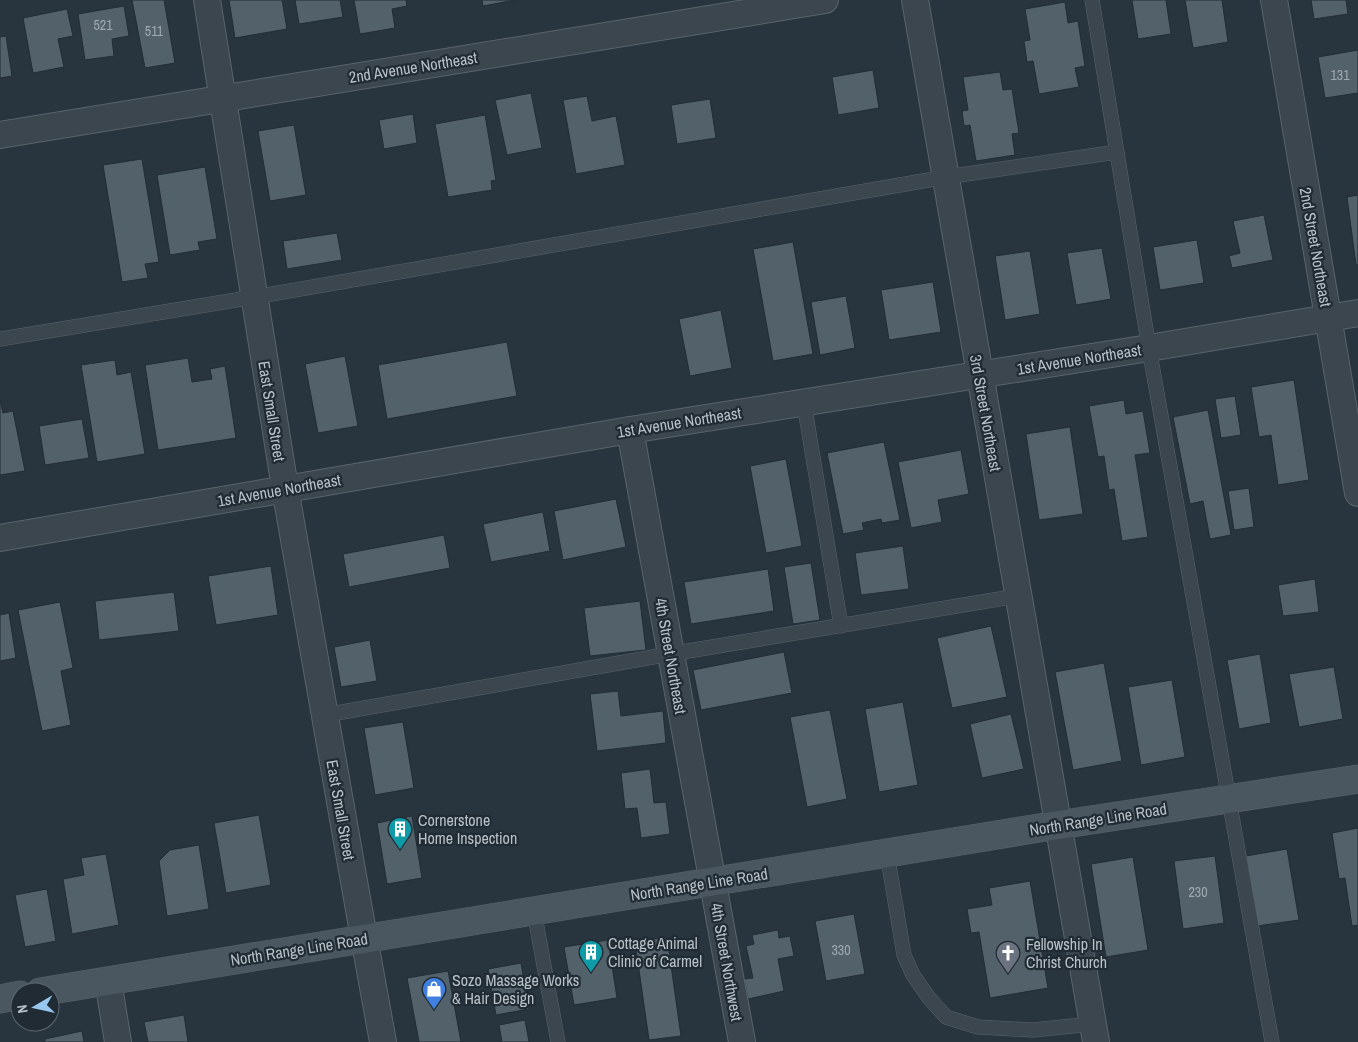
<svg xmlns="http://www.w3.org/2000/svg" width="1358" height="1042" font-family="'Archivo Narrow',sans-serif">
<style>
.building{fill:#53616a;stroke:#222d35}
.lines{fill:none;stroke-linecap:round;stroke-linejoin:round}
.service-casing{stroke:#59646b;stroke-width:15}
.minor-casing{stroke:#59646b;stroke-width:28}
.secondary-casing{stroke:#59646b;stroke-width:29}
.service{stroke:#3c464e;stroke-width:14}
.minor{stroke:#3c464e;stroke-width:26}
.secondary{stroke:#4a5660;stroke-width:28}
.labels{text-anchor:middle;stroke-width:4.5;stroke-linejoin:round;paint-order:stroke}
.number-label{font-size:14px;fill:#9fa9b0}
.street-label{font-size:16px;fill:#b8c1c8;stroke:#202b33}
.poi-label{font-size:16px;fill:#b8c1c8;stroke:#202b33;text-anchor:start}
</style>
<rect width="100%" height="100%" fill="#28343e"/>
<g class="building">
<path d="M132 0H164L175 63 145 68Z"/>
<path d="M229 0H282L287 29 235 38Z"/>
<path d="M295 0H340L343 17 299 24Z"/>
<path d="M354 0H406L407 6 392 9 395 28 360 34Z"/>
<path d="M482 0H515L483 6Z"/>
<path d="M1132 0H1166L1171 34 1138 39Z"/>
<path d="M1185 0H1222L1228 42 1193 48Z"/>
<path d="M1311 0H1346L1348 14 1314 19Z"/>
<path d="M1065 2 1068 23 1078 21 1085 66 1075 68 1079 87 1039 94 1033 61 1027 62 1024 41 1030 40 1025 9Z"/>
<path d="M124 6 129 36 112 39 114 56 85 60 78 14Z"/>
<path d="M67 9 73 36 58 39 64 67 33 73 23 18Z"/>
<path d="M6 36 12 76 0 78V37Z"/>
<path d="M1358 50V93L1325 98 1318 57Z"/>
<path d="M873 70 879 108 838 115 832 77Z"/>
<path d="M1000 72 1003 90 1012 89 1019 133 1012 134 1015 155 976 161 970 125 964 126 962 111 968 110 963 77Z"/>
<path d="M531 93 542 148 507 155 495 100Z"/>
<path d="M587 96 592 121 616 116 625 165 576 174 563 100Z"/>
<path d="M710 99 716 138 677 144 671 105Z"/>
<path d="M413 114 417 143 384 149 379 120Z"/>
<path d="M485 115 496 180 491 181 492 190 448 197 435 124Z"/>
<path d="M294 125 306 195 270 201 258 131Z"/>
<path d="M142 159 159 262 145 264 148 278 122 282 103 165Z"/>
<path d="M205 167 217 239 198 242 200 250 170 255 157 175Z"/>
<path d="M1358 195V265H1356L1347 197Z"/>
<path d="M1264 215 1273 260 1232 268 1229 256 1240 253 1233 221Z"/>
<path d="M337 233 342 260 287 269 283 241Z"/>
<path d="M1197 240 1204 283 1160 290 1153 247Z"/>
<path d="M793 242 813 354 773 361 753 249Z"/>
<path d="M1102 248 1111 299 1076 305 1067 253Z"/>
<path d="M1030 251 1040 314 1005 320 995 256Z"/>
<path d="M933 282 941 332 889 340 881 290Z"/>
<path d="M846 296 855 348 820 355 811 302Z"/>
<path d="M721 310 732 368 690 376 679 319Z"/>
<path d="M507 342 517 396 387 419 378 365Z"/>
<path d="M345 356 358 426 318 433 305 364Z"/>
<path d="M188 358 192 382 212 379 210 369 225 366 236 438 158 450 145 365Z"/>
<path d="M115 360 117 375 131 372 145 454 97 462 81 365Z"/>
<path d="M1294 380 1309 480 1278 485 1271 435 1259 437 1251 387Z"/>
<path d="M1235 396 1241 435 1221 438 1215 399Z"/>
<path d="M0 399 3 413 13 411 25 471 0 475Z"/>
<path d="M1124 400 1126 414 1143 411 1150 453 1135 455 1148 537 1122 541 1114 489 1109 490 1104 456 1098 457 1089 406Z"/>
<path d="M1208 410 1231 535 1210 539 1203 501 1190 504 1173 417Z"/>
<path d="M82 419 89 458 45 465 39 426Z"/>
<path d="M1070 427 1083 514 1039 520 1026 434Z"/>
<path d="M884 442 900 520 882 523 881 519 862 523 864 530 843 534 827 453Z"/>
<path d="M961 450 969 494 938 500 942 522 911 528 898 462Z"/>
<path d="M786 459 802 546 766 553 750 466Z"/>
<path d="M1249 488 1254 527 1234 530 1228 491Z"/>
<path d="M616 499 626 547 563 560 554 511Z"/>
<path d="M543 512 550 551 491 562 483 524Z"/>
<path d="M444 535 450 568 349 587 343 554Z"/>
<path d="M903 546 909 589 861 595 855 553Z"/>
<path d="M811 563 820 620 793 624 784 567Z"/>
<path d="M271 566 278 615 216 625 208 576Z"/>
<path d="M768 569 774 611 691 624 684 582Z"/>
<path d="M1315 579 1319 612 1283 616 1278 585Z"/>
<path d="M174 592 179 631 99 640 95 601Z"/>
<path d="M640 601 646 650 590 656 584 608Z"/>
<path d="M60 602 73 668 61 671 71 725 42 731 18 610Z"/>
<path d="M9 613 16 658 0 661V615Z"/>
<path d="M991 626 1007 697 952 708 937 638Z"/>
<path d="M370 640 377 681 341 687 334 647Z"/>
<path d="M784 652 792 693 701 710 693 670Z"/>
<path d="M1260 654 1271 723 1239 729 1227 660Z"/>
<path d="M1104 663 1122 761 1073 770 1055 672Z"/>
<path d="M1334 667 1343 719 1299 727 1289 674Z"/>
<path d="M1172 680 1185 757 1141 765 1128 687Z"/>
<path d="M618 691 621 716 663 711 666 743 597 751 590 694Z"/>
<path d="M903 702 918 785 879 792 865 709Z"/>
<path d="M830 710 847 799 807 807 790 717Z"/>
<path d="M1011 714 1024 769 982 778 970 724Z"/>
<path d="M403 722 414 788 375 795 364 728Z"/>
<path d="M650 769 654 803 666 802 670 834 641 838 637 808 625 809 621 773Z"/>
<path d="M259 815 271 885 226 893 214 823Z"/>
<path d="M412 816 422 878 387 884 377 823Z"/>
<path d="M1358 828V925L1352 926 1345 878 1339 879 1332 833Z"/>
<path d="M199 845 209 909 167 916 159 861 170 850Z"/>
<path d="M1287 849 1299 920 1257 926 1246 856Z"/>
<path d="M106 854 119 925 72 934 63 879 84 875 81 858Z"/>
<path d="M1215 856 1224 923 1183 929 1174 861Z"/>
<path d="M1133 857 1148 950 1106 957 1091 864Z"/>
<path d="M1030 881 1048 988 990 998 979 932 971 933 967 909 992 905 989 888Z"/>
<path d="M47 889 56 941 25 947 15 895Z"/>
<path d="M854 914 865 974 826 981 815 921Z"/>
<path d="M778 930 779 938 790 936 794 956 778 959 784 991 748 999 744 979 753 978 746 946 754 944 752 935Z"/>
<path d="M667 937 681 1036 649 1040 635 942Z"/>
<path d="M608 940 617 998 574 1005 564 947Z"/>
<path d="M521 963 529 1009 496 1015 488 969Z"/>
<path d="M448 971 461 1042H419L407 978Z"/>
<path d="M184 1015 188 1042H148L144 1022Z"/>
<path d="M525 1020 529 1042H502L499 1025Z"/>
<path d="M82 1031 84 1042H45V1039Z"/>
</g>
<g class="lines">
<g class="service-casing">
<g id="service">
<path d="M1092 0 1149 348 1272 1042"/>
<path d="M0 339 254 297 946 177 1117 152"/>
<path d="M804 403 841 626"/>
<path d="M325 715 670 654 1018 596"/>
<path d="M887 853 904 955 913 975 929 998 946 1017 978 1027 1033 1030 1092 1024"/>
<path d="M534 911 558 1042"/>
</g>
</g>
<g class="minor-casing">
<g id="minor">
<path d="M207 0 285 488 358 904 383 1042"/>
<path d="M915 0 1096 1042"/>
<path d="M1274 0 1358 493"/>
<path d="M0 135 825 0"/>
<path d="M630 430 742 1042"/>
<path d="M0 538 630 430 1149 348 1358 313"/>
<path d="M108 981 118 1042"/>
</g>
</g>
<g class="secondary-casing">
<g id="secondary">
<path d="M40 992 1039 828 1358 779"/>
<path d="M0 999 20 995"/>
</g>
</g>
<use href="#service" class="service"/>
<use href="#minor" class="minor"/>
<use href="#secondary" class="secondary"/>
</g>
<defs>
<g id="building-pin" transform="scale(1.25)"><path d="M0 17L-7.5 6A9.5 9.5 0 1 1 7.5 6Z" fill="#0f9aa8" stroke="#202b33"/><path d="M-4-6H4V6H1V3H-1V6H-4ZM-2.5-4.3h1.7v1.8h-1.7ZM.8-4.3h1.7v1.8H.8ZM-2.5-1h1.7V.8h-1.7ZM.8-1h1.7V.8H.8Z" fill="#fff"/></g>
<g id="church-pin" transform="scale(1.25)"><path d="M0 17L-7.5 6A9.5 9.5 0 1 1 7.5 6Z" fill="#6b7280" stroke="#202b33"/><path d="M-1.2-6h2.4v3.5h3.3v2.4h-3.3V6h-2.4V-.1h-3.3v-2.4h3.3Z" fill="#fff"/></g>
<g id="shop-pin" transform="scale(1.25)"><path d="M0 17L-7.5 6A9.5 9.5 0 1 1 7.5 6Z" fill="#3f7fe0" stroke="#202b33"/><path d="M-5-2.5h2.3a2.7 3.5 0 0 1 5.4 0H5L5.5 6h-11ZM-1.5-2.5h3a1.5 2.3 0 0 0-3 0Z" fill="#fff"/></g>
</defs>
<g fill-rule="evenodd">
<use href="#building-pin" x="400" y="829"/>
<use href="#building-pin" x="591" y="952"/>
<use href="#church-pin" x="1008" y="953"/>
<use href="#shop-pin" x="434" y="989"/>
</g>
<g class="labels">
<g class="number-label">
<text x="103" y="30">521</text>
<text x="154" y="36">511</text>
<text x="1340" y="80">131</text>
<text x="1198" y="897">230</text>
<text x="841" y="955">330</text>
</g>
<g class="street-label">
<text transform="translate(413 67) rotate(-9)" y="6">2nd Avenue Northeast</text>
<text transform="translate(1316 247) rotate(80)" y="6">2nd Street Northeast</text>
<text transform="translate(1079 359) rotate(-9)" y="6">1st Avenue Northeast</text>
<text transform="translate(272 411) rotate(81)" y="6">East Small Street</text>
<text transform="translate(986 413) rotate(80)" y="6">3rd Street Northeast</text>
<text transform="translate(679 422) rotate(-9)" y="6">1st Avenue Northeast</text>
<text transform="translate(279 490) rotate(-10)" y="6">1st Avenue Northeast</text>
<text transform="translate(671 656) rotate(80)" y="6">4th Street Northeast</text>
<text transform="translate(341 810) rotate(80)" y="6">East Small Street</text>
<text transform="translate(1098 819) rotate(-9)" y="6">North Range Line Road</text>
<text transform="translate(699 884) rotate(-9)" y="6">North Range Line Road</text>
<text transform="translate(299 949) rotate(-9)" y="6">North Range Line Road</text>
<text transform="translate(727 962) rotate(80)" y="6">4th Street Northwest</text>
</g>
<g class="poi-label">
<text x="418" y="826">Cornerstone<tspan x="418" dy="18">Home Inspection</tspan></text>
<text x="608" y="949">Cottage Animal<tspan x="608" dy="18">Clinic of Carmel</tspan></text>
<text x="1026" y="950">Fellowship In<tspan x="1026" dy="18">Christ Church</tspan></text>
<text x="452" y="986">Sozo Massage Works<tspan x="452" dy="18">&amp; Hair Design</tspan></text>
</g>
</g>
<g transform="translate(35 1007) rotate(261)"><circle r="24" fill="#202b33" stroke="#5d676f"/>
<path d="M0-4L9 19L0 12L-9 19Z" fill="#97c6ee"/>
<text y="-8" font-size="14" font-weight="bold" text-anchor="middle" fill="#b8c1c8">N</text>
</g>
</svg>
